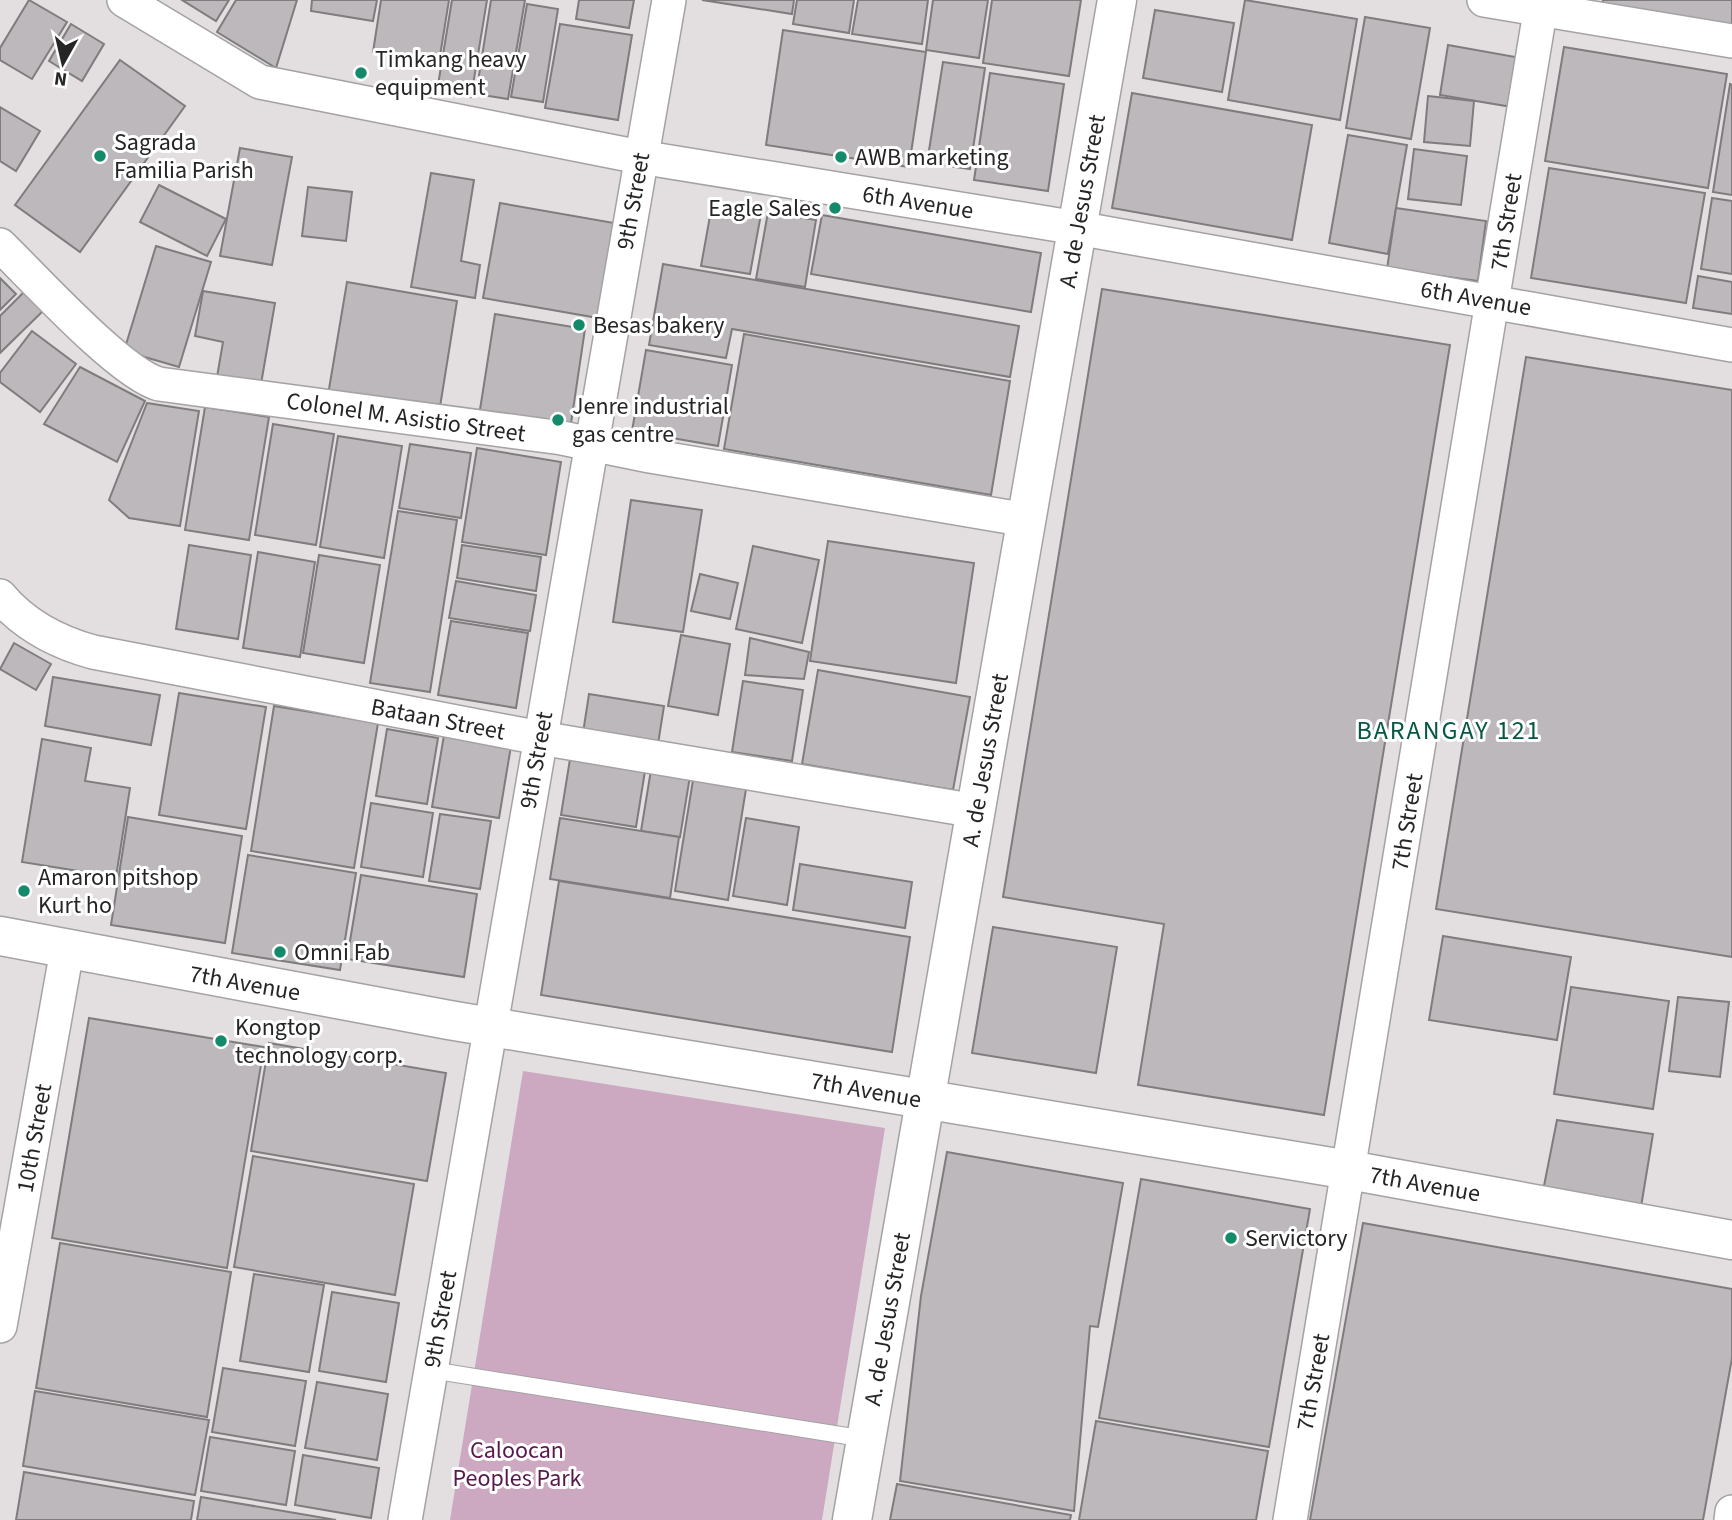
<svg xmlns="http://www.w3.org/2000/svg" width="1732" height="1520" font-family="'Source Sans 3',sans-serif">
<style>
.green{fill:#cca9c1}
.building{fill:#bcb8bb;stroke:#7f7c7e;stroke-width:2}
.lines{fill:none;stroke-linecap:round;stroke-linejoin:round}
.lane-casing{stroke:#a5a2a4;stroke-width:18}
.street-casing{stroke:#a5a2a4;stroke-width:36}
.secondary-casing{stroke:#a5a2a4;stroke-width:41}
.lane{stroke:#fff;stroke-width:16}
.street{stroke:#fff;stroke-width:33}
.secondary{stroke:#fff;stroke-width:38}
.poi-dot{fill:#158a6b;stroke:#fff;stroke-width:2.5}
.labels{text-anchor:middle;stroke-width:6;stroke-linejoin:round;paint-order:stroke}
.poi-label{font-size:24px;fill:#262526;stroke:#fff;text-anchor:start}
.street-label{font-size:24px;fill:#262526;stroke:#fff}
.park-label{font-size:24px;fill:#59184b;stroke:#fff}
.neighbourhood-label{font-size:26px;letter-spacing:2px;fill:#065843;stroke:#fff}
</style>
<rect width="100%" height="100%" fill="#e3dfe1"/>
<path class="green" d="M523 1071 885 1128 822 1520H450Z"/>
<g class="building">
<path d="M29 0 67 22 32 79 0 60V48Z"/>
<path d="M182 0H229L216 21Z"/>
<path d="M236 0H297L276 68 217 32Z"/>
<path d="M312 0H377L373 21 311 11Z"/>
<path d="M381 0H449L439 62 373 52Z"/>
<path d="M452 0H487L471 97 437 91Z"/>
<path d="M491 0H525L508 99 476 94Z"/>
<path d="M579 0H634L629 28 576 19Z"/>
<path d="M702 0H794L792 14Z"/>
<path d="M797 0H854L849 33 793 24Z"/>
<path d="M858 0H928L922 44 852 34Z"/>
<path d="M933 0H988L979 58 926 50Z"/>
<path d="M992 0H1081L1069 76 983 63Z"/>
<path d="M1245 0 1357 19 1340 120 1228 100Z"/>
<path d="M1603 0H1732V29L1602 6Z"/>
<path d="M527 4 558 9 543 102 511 97Z"/>
<path d="M1155 10 1234 23 1222 92 1143 78Z"/>
<path d="M1365 17 1430 28 1411 139 1346 128Z"/>
<path d="M71 24 104 44 82 81 49 61Z"/>
<path d="M560 24 632 35 618 120 545 108Z"/>
<path d="M783 30 926 52 909 167 766 145Z"/>
<path d="M1448 45 1521 58 1512 107 1440 95Z"/>
<path d="M1564 47 1727 74 1708 188 1545 161Z"/>
<path d="M120 60 185 106 80 252 15 205Z"/>
<path d="M943 62 985 68 970 169 927 163Z"/>
<path d="M990 73 1064 84 1048 191 974 180Z"/>
<path d="M1730 84 1732 85V195L1713 192Z"/>
<path d="M1132 93 1312 125 1292 240 1112 208Z"/>
<path d="M1428 96 1474 101 1470 146 1424 142Z"/>
<path d="M0 107 40 131 16 171 0 161Z"/>
<path d="M1348 135 1407 145 1388 254 1329 243Z"/>
<path d="M240 148 292 157 272 265 220 256Z"/>
<path d="M1414 149 1467 156 1461 205 1408 199Z"/>
<path d="M1549 168 1705 193 1686 303 1531 278Z"/>
<path d="M431 173 474 180 461 261 480 265 475 298 411 287Z"/>
<path d="M159 185 226 219 207 256 140 222Z"/>
<path d="M308 187 352 192 346 241 302 236Z"/>
<path d="M1712 198 1732 201V274L1701 269Z"/>
<path d="M500 203 614 223 598 318 483 298Z"/>
<path d="M712 205 761 214 750 274 701 266Z"/>
<path d="M1396 208 1486 221 1478 281 1387 269Z"/>
<path d="M768 212 816 220 805 287 756 279Z"/>
<path d="M822 215 1041 253 1031 312 811 274Z"/>
<path d="M156 246 211 262 179 367 124 351Z"/>
<path d="M663 264 1019 326 1010 377 732 329 726 358 649 345Z"/>
<path d="M1698 276 1732 282V314L1693 308Z"/>
<path d="M0 278 16 294 0 310Z"/>
<path d="M347 282 457 301 439 413 328 395Z"/>
<path d="M1102 289 1450 345 1324 1115 1138 1085 1164 924 1003 897Z"/>
<path d="M26 290 45 309 0 353V316Z"/>
<path d="M203 291 275 303 261 384 217 377 223 342 195 336Z"/>
<path d="M495 314 585 329 570 430 479 416Z"/>
<path d="M32 331 76 364 40 412 0 382V373Z"/>
<path d="M744 334 1010 381 991 495 724 449Z"/>
<path d="M646 350 732 365 718 446 632 431Z"/>
<path d="M1526 357 1732 390V957L1436 909Z"/>
<path d="M80 367 145 401 117 462 44 424Z"/>
<path d="M147 403 199 411 180 526 129 518 109 500Z"/>
<path d="M205 407 269 417 249 540 185 530Z"/>
<path d="M273 424 334 434 316 545 255 535Z"/>
<path d="M338 436 402 446 384 558 320 547Z"/>
<path d="M410 444 471 453 461 518 399 508Z"/>
<path d="M477 448 561 462 546 555 462 542Z"/>
<path d="M631 500 702 510 683 632 613 622Z"/>
<path d="M398 511 457 520 430 692 370 683Z"/>
<path d="M828 541 974 563 956 683 810 661Z"/>
<path d="M189 545 251 555 238 639 176 629Z"/>
<path d="M462 545 541 557 536 591 457 578Z"/>
<path d="M753 546 819 560 802 643 736 629Z"/>
<path d="M258 552 315 562 300 657 243 648Z"/>
<path d="M319 555 380 565 364 663 303 653Z"/>
<path d="M700 574 738 583 730 619 691 611Z"/>
<path d="M456 581 536 595 530 631 449 618Z"/>
<path d="M451 621 528 633 516 708 438 695Z"/>
<path d="M681 635 730 644 718 715 668 706Z"/>
<path d="M750 638 809 652 804 679 745 675Z"/>
<path d="M14 643 51 664 36 690 0 669Z"/>
<path d="M818 670 970 697 953 790 802 764Z"/>
<path d="M53 677 160 695 151 745 45 726Z"/>
<path d="M743 681 803 690 792 761 732 752Z"/>
<path d="M179 693 266 707 246 829 159 815Z"/>
<path d="M589 694 664 706 658 744 583 733Z"/>
<path d="M274 706 378 723 354 868 251 851Z"/>
<path d="M387 729 438 738 427 804 376 796Z"/>
<path d="M444 735 511 746 499 818 432 807Z"/>
<path d="M42 739 91 748 85 781 130 788 116 877 22 862Z"/>
<path d="M570 759 645 771 636 827 561 815Z"/>
<path d="M651 770 690 776 680 837 641 831Z"/>
<path d="M693 780 746 789 728 900 675 891Z"/>
<path d="M371 803 433 813 423 877 361 867Z"/>
<path d="M440 814 491 821 480 889 429 881Z"/>
<path d="M128 817 242 836 225 943 111 925Z"/>
<path d="M560 818 679 837 670 898 550 879Z"/>
<path d="M746 818 799 827 787 905 733 896Z"/>
<path d="M248 855 356 873 340 970 232 953Z"/>
<path d="M800 864 912 882 905 928 793 910Z"/>
<path d="M361 875 477 894 464 977 347 959Z"/>
<path d="M559 881 910 937 892 1052 541 995Z"/>
<path d="M993 927 1117 947 1096 1073 972 1053Z"/>
<path d="M1443 936 1571 957 1557 1040 1429 1020Z"/>
<path d="M1571 987 1669 1001 1653 1109 1554 1094Z"/>
<path d="M1678 997 1729 1002 1720 1077 1669 1071Z"/>
<path d="M89 1018 264 1047 227 1268 52 1238Z"/>
<path d="M269 1043 446 1073 427 1181 251 1151Z"/>
<path d="M1557 1120 1653 1134 1641 1207 1543 1191Z"/>
<path d="M947 1152 1123 1183 1098 1327 1090 1326 1074 1511 900 1481 921 1296Z"/>
<path d="M253 1156 414 1184 395 1295 234 1267Z"/>
<path d="M1141 1179 1310 1209 1269 1447 1099 1418Z"/>
<path d="M1363 1223 1732 1289V1358L1703 1520H1310Z"/>
<path d="M60 1243 231 1272 207 1417 36 1388Z"/>
<path d="M254 1274 324 1285 309 1372 240 1361Z"/>
<path d="M332 1292 399 1303 386 1382 319 1371Z"/>
<path d="M223 1368 306 1381 295 1446 212 1432Z"/>
<path d="M317 1382 388 1394 377 1460 305 1448Z"/>
<path d="M35 1391 209 1420 195 1495 23 1466Z"/>
<path d="M1096 1421 1268 1451 1256 1520H1079Z"/>
<path d="M210 1437 295 1451 286 1505 201 1491Z"/>
<path d="M303 1455 379 1468 371 1518 295 1505Z"/>
<path d="M24 1472 194 1501 191 1520H16Z"/>
<path d="M897 1484 1071 1515 1070 1520H890Z"/>
<path d="M201 1497 336 1520H197Z"/>
</g>
<g class="lines">
<g class="lane-casing">
<path id="lane" d="M431 1370 866 1439"/>
</g>
<g class="street-casing">
<g id="street">
<path d="M124 0 260 82 640 157 1077 228 1732 345"/>
<path d="M1484 0 1732 41"/>
<path d="M0 245C34 278 120 373 159 384L562 438 650 456 1027 520"/>
<path d="M0 596C25 626 57 642 93 652L540 738 976 811"/>
<path d="M0 1326 67 950"/>
<path d="M405 1520 669 0"/>
<path d="M1290 1520 1542 0"/>
<path d="M1731 1520 1732 1512"/>
</g>
</g>
<g class="secondary-casing">
<g id="secondary">
<path d="M0 936 449 1020 1349 1170 1732 1240"/>
<path d="M852 1520 1117 0"/>
</g>
</g>
<use href="#lane" class="lane"/>
<use href="#street" class="street"/>
<use href="#secondary" class="secondary"/>
</g>
<g class="poi-dot">
<circle cx="361" cy="73" r="7"/>
<circle cx="100" cy="156" r="7"/>
<circle cx="841" cy="157" r="7"/>
<circle cx="835" cy="208" r="7"/>
<circle cx="579" cy="325" r="7"/>
<circle cx="558" cy="420" r="7"/>
<circle cx="24" cy="891" r="7"/>
<circle cx="280" cy="952" r="7"/>
<circle cx="221" cy="1041" r="7"/>
<circle cx="1231" cy="1238" r="7"/>
</g>
<g class="labels">
<g class="poi-label">
<text x="375" y="67">Timkang heavy<tspan x="375" dy="28">equipment</tspan></text>
<text x="114" y="150">Sagrada<tspan x="114" dy="28">Familia Parish</tspan></text>
<text x="855" y="165">AWB marketing</text>
<text x="821" y="216" text-anchor="end">Eagle Sales</text>
<text x="593" y="333">Besas bakery</text>
<text x="572" y="414">Jenre industrial<tspan x="572" dy="28">gas centre</tspan></text>
<text x="38" y="885">Amaron pitshop<tspan x="38" dy="28">Kurt ho</tspan></text>
<text x="294" y="960">Omni Fab</text>
<text x="235" y="1035">Kongtop<tspan x="235" dy="28">technology corp.</tspan></text>
<text x="1245" y="1246">Servictory</text>
</g>
<g class="street-label">
<text transform="translate(633 201) rotate(-80)" y="8">9th Street</text>
<text transform="translate(1082 201) rotate(-80)" y="8">A. de Jesus Street</text>
<text transform="translate(918 202) rotate(9)" y="8">6th Avenue</text>
<text transform="translate(1506 222) rotate(-81)" y="8">7th Street</text>
<text transform="translate(1476 298) rotate(10)" y="8">6th Avenue</text>
<text transform="translate(406 417) rotate(8)" y="8">Colonel M. Asistio Street</text>
<text transform="translate(438 719) rotate(11)" y="8">Bataan Street</text>
<text transform="translate(536 760) rotate(-80)" y="8">9th Street</text>
<text transform="translate(985 760) rotate(-80)" y="8">A. de Jesus Street</text>
<text transform="translate(1407 822) rotate(-81)" y="8">7th Street</text>
<text transform="translate(245 983) rotate(10)" y="8">7th Avenue</text>
<text transform="translate(866 1090) rotate(10)" y="8">7th Avenue</text>
<text transform="translate(34 1138) rotate(-80)" y="8">10th Street</text>
<text transform="translate(1425 1184) rotate(10)" y="8">7th Avenue</text>
<text transform="translate(440 1319) rotate(-80)" y="8">9th Street</text>
<text transform="translate(887 1319) rotate(-80)" y="8">A. de Jesus Street</text>
<text transform="translate(1313 1382) rotate(-80)" y="8">7th Street</text>
</g>
<g class="park-label">
<text x="517" y="1458">Caloocan<tspan x="517" dy="28">Peoples Park</tspan></text>
</g>
<g class="neighbourhood-label">
<text x="1449" y="739">BARANGAY 121</text>
</g>
</g>
<g transform="translate(63 63) rotate(188)" stroke="#ffffff" stroke-width="5" paint-order="stroke">
<path d="M0-5L12 26L0 18L-12 26Z" fill="#262526"/>
<text y="-10" font-size="19" font-weight="bold" text-anchor="middle" fill="#262526">N</text>
</g>
</svg>
